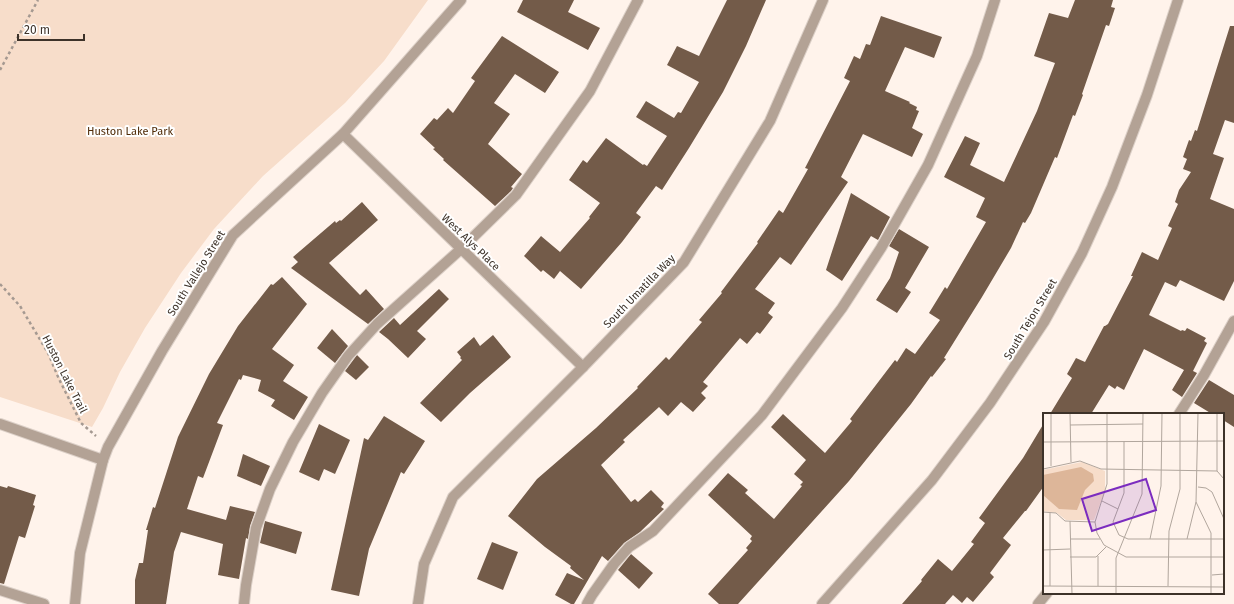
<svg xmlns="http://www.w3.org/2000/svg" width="1234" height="604" font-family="'Fira Sans',sans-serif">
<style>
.green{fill:#f7ddca}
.building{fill:#735b49}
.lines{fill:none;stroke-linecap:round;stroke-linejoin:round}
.minor-casing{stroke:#dcd0c8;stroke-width:12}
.path{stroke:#a59991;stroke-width:2.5;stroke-dasharray:3 3;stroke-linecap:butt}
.minor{stroke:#b3a295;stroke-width:10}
.labels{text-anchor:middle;stroke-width:4;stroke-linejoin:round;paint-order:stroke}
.park-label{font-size:11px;fill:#4f2a06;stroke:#fff}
.street-label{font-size:11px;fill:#3d3229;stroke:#fff}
.inset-road{fill:none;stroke:#b1a69d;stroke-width:1}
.view{fill:#7b2cbf;fill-opacity:0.15;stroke:#7b2cbf;stroke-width:2}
.inset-edge{fill:none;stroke:#3d3229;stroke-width:2}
</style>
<rect width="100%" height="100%" fill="#fff3eb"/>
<path class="green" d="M0 0H428L384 61 345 103 263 176 214 229 181 273 145 328 120 372 103 408 92 427 0 397Z"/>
<g class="building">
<path d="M523 0H574L568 12 600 28 588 50 517 12Z"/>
<path d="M727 0H766L746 46 723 92 689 148 662 190 656 186 636 213 641 217 622 242 581 289 560 271 554 279 543 270 541 272 524 256 541 236 560 252 590 218 589 217 600 203 569 180 583 160 587 163 606 138 643 165 644 164 647 166 667 136 636 117 646 101 674 118 678 112 681 113 699 82 667 65 677 46 699 56Z"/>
<path d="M1075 0H1113L1111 7 1115 8 1109 26 1106 25 1082 94 1083 95 1075 116 1073 115 1057 158 1055 157 1031 213 1025 223 1023 222 1011 248 982 297 944 358 946 359 932 377 931 376 911 404 849 481 738 604H719L708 594 748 550 746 548 752 541 750 539 752 536 708 495 728 473 748 490 745 493 774 519 802 486 800 485 803 482 794 474 806 460 771 427 783 414 825 453 852 421 850 419 895 360 897 362 906 348 915 354 940 320 929 313 945 287 947 289 986 222 976 217 985 198 944 177 965 136 980 143 970 165 1004 182 1037 111 1055 63 1034 56 1049 13 1068 18Z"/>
<path d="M881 16 942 37 934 58 905 47 885 91 910 102 909 103 917 107 916 110 919 111 912 128 923 134 912 157 863 134 841 177 848 182 791 265 780 257 755 289 775 303 768 313 773 317 760 334 757 332 747 344 740 338 703 382 708 386 701 393 706 398 693 412 681 402 668 416 659 407 623 440 625 442 601 465 631 502 635 499 638 502 651 490 664 503 661 507 664 509 640 532 624 543 608 561 602 556 574 604H571L555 595 567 573 584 580 570 568 571 566 545 547 508 516 537 479 596 428 638 388 637 387 666 357 669 360 702 322 699 320 722 293 721 292 758 243 757 242 779 210 783 213 808 169 805 168 850 81 844 78 854 56 860 59 866 44 870 45Z"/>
<path d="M1230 26H1234V123L1225 120 1213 154 1224 158 1210 199 1234 209V281L1224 301 1180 280 1176 287 1165 282 1149 315 1181 331 1182 330 1185 331 1187 328 1206 338 1204 341 1207 343 1193 371 1197 373 1182 397 1172 390 1184 370 1144 349 1124 390 1117 386 1115 389 1109 385 1091 414H1050L1072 378 1067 374 1076 358 1085 362 1104 326H1105L1108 324 1133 276H1131L1142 252 1158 260 1172 228 1168 226 1178 204 1175 202 1179 190 1191 172 1183 169 1187 159 1183 157 1189 140 1191 141 1195 130 1197 131Z"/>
<path d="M502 36 559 72 545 93 515 74 494 103 510 114 488 144 522 174 511 187 513 188 511 191 495 206 443 160 444 159 433 149 435 148 420 134 434 118 437 120 448 108 453 113 475 81 471 78Z"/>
<path d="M851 193 890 217 878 240 871 236 842 281 826 270Z"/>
<path d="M362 202 378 220 329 263 360 295 366 289 384 309 368 324 291 268 298 262 293 257 335 221 336 223 340 220 341 221Z"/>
<path d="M899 229 929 247 905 288 911 292 897 313 876 300 890 278 899 252 889 246Z"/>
<path d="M282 277 307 304 272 349 294 365 283 381 308 397 294 420 271 406 275 400 258 391 261 380 243 375 241 380 239 379 217 423 223 425 203 478 198 476 187 509 226 520 230 506 255 512 250 526 248 539 246 538 239 579 218 575 223 544 181 532 174 552 166 604H135V580L139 563H143L148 530H146L153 507 155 508 178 437 209 374 238 326 271 284 273 285Z"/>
<path d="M439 289 449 299 417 331 426 339 408 358 388 339 379 332 394 318 400 325Z"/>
<path d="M332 329 348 346 335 363 317 348Z"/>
<path d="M493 335 511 357 470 393 441 422 420 403 462 360 460 358 461 357 457 352 474 337 480 346Z"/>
<path d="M357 355 369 367 356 380 345 371Z"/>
<path d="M1209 380 1234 395V427L1223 420V414H1212L1194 403Z"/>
<path d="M384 416 425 441 404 474 401 472 369 549 359 596 331 590 364 438 368 440Z"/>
<path d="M1044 423V486L1026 511H1025L1003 538 1011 545 990 573 994 577 973 602 967 597 962 603 953 595 945 604H902L922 581 921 580 938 559 952 571 974 544 971 542 985 523 979 518 1023 458Z"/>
<path d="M319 424 350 440 335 474 324 469 319 481 299 472Z"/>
<path d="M243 454 270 466 261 486 237 476Z"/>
<path d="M0 486 7 488 8 486 36 495 33 505 35 506 25 538 19 536 4 584 0 583Z"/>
<path d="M265 521 302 532 296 554 260 543Z"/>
<path d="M492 542 518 552 503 590 477 579Z"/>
<path d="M631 554 653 573 639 589 618 570Z"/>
</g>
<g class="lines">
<g class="minor-casing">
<g id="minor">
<path d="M343 134 583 367"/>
<path d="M1179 414 1204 375 1234 321"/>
<path d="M0 424 103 460"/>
<path d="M0 590 44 604"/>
<path d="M75 604 80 553 103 460 108 447 162 351 233 235 343 134 461 0"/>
<path d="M244 604 246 585 256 528 270 489 293 442 322 393 348 356 377 324 461 249 516 195 590 91 638 0"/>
<path d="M418 604 424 564 453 497 583 367 684 262 770 121 823 0"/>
<path d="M587 604 592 595 614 564 629 547 653 531 762 415 842 308 881 248 928 165 977 56 995 0"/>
<path d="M822 604 932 480 990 403 1044 322 1082 253 1112 187 1147 95 1178 0"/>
<path d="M1038 604 1047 593"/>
</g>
</g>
<g class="path">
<path d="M0 70 38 0"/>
<path d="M0 284 20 306 48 353 59 379 81 423 96 436"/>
</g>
<use href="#minor" class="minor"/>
</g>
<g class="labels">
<g class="park-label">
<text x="130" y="135">Huston Lake Park</text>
</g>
<g class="street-label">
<text transform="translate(471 242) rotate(44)" y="4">West Alys Place</text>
<text transform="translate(196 273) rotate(-58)" y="4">South Vallejo Street</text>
<text transform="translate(639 291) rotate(-46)" y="4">South Umatilla Way</text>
<text transform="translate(1030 319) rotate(-59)" y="4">South Tejon Street</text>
<text transform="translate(65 374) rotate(63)" y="4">Huston Lake Trail</text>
</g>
</g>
<g transform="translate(1043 413)">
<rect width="181" height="181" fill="#fff3eb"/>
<path d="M39 49 62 58V78L51 107H23L14 100 0 98V57Z" fill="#f7ddca"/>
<path d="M38 54 50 61 51 68 42 77 34 97 16 96 0 82V62Z" fill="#ddb699"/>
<path class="inset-road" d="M27 0 28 49M64 0V71L52 109 54 120 61 132 83 144H181M155 0 153 89 168 120V181M174 0V58L181 66M27 12 100 11M81 28V80L70 109 76 122 85 126H181M0 29 181 28M8 53V0M0 56 37 48 58 56 174 58M155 74 163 75 169 79 181 106M59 88 75 96M0 99 13 100 22 108 52 109M27 108 29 181M27 126H57M107 126 118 73 119 0M144 126 153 89M0 137 27 136M55 143V173M27 144H53L63 134M169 162 181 161M0 173 181 174M7 173V99M125 173 126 118 137 76V0M73 181V145L99 81 100 0"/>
<path class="view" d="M103 66 113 97 49 118 39 86Z"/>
<rect width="181" height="181" class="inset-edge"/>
</g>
<path d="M18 34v6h66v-6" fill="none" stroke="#3d3229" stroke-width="2"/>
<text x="24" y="34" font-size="12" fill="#3d3229" stroke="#ffffff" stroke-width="3" paint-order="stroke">20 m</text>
</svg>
